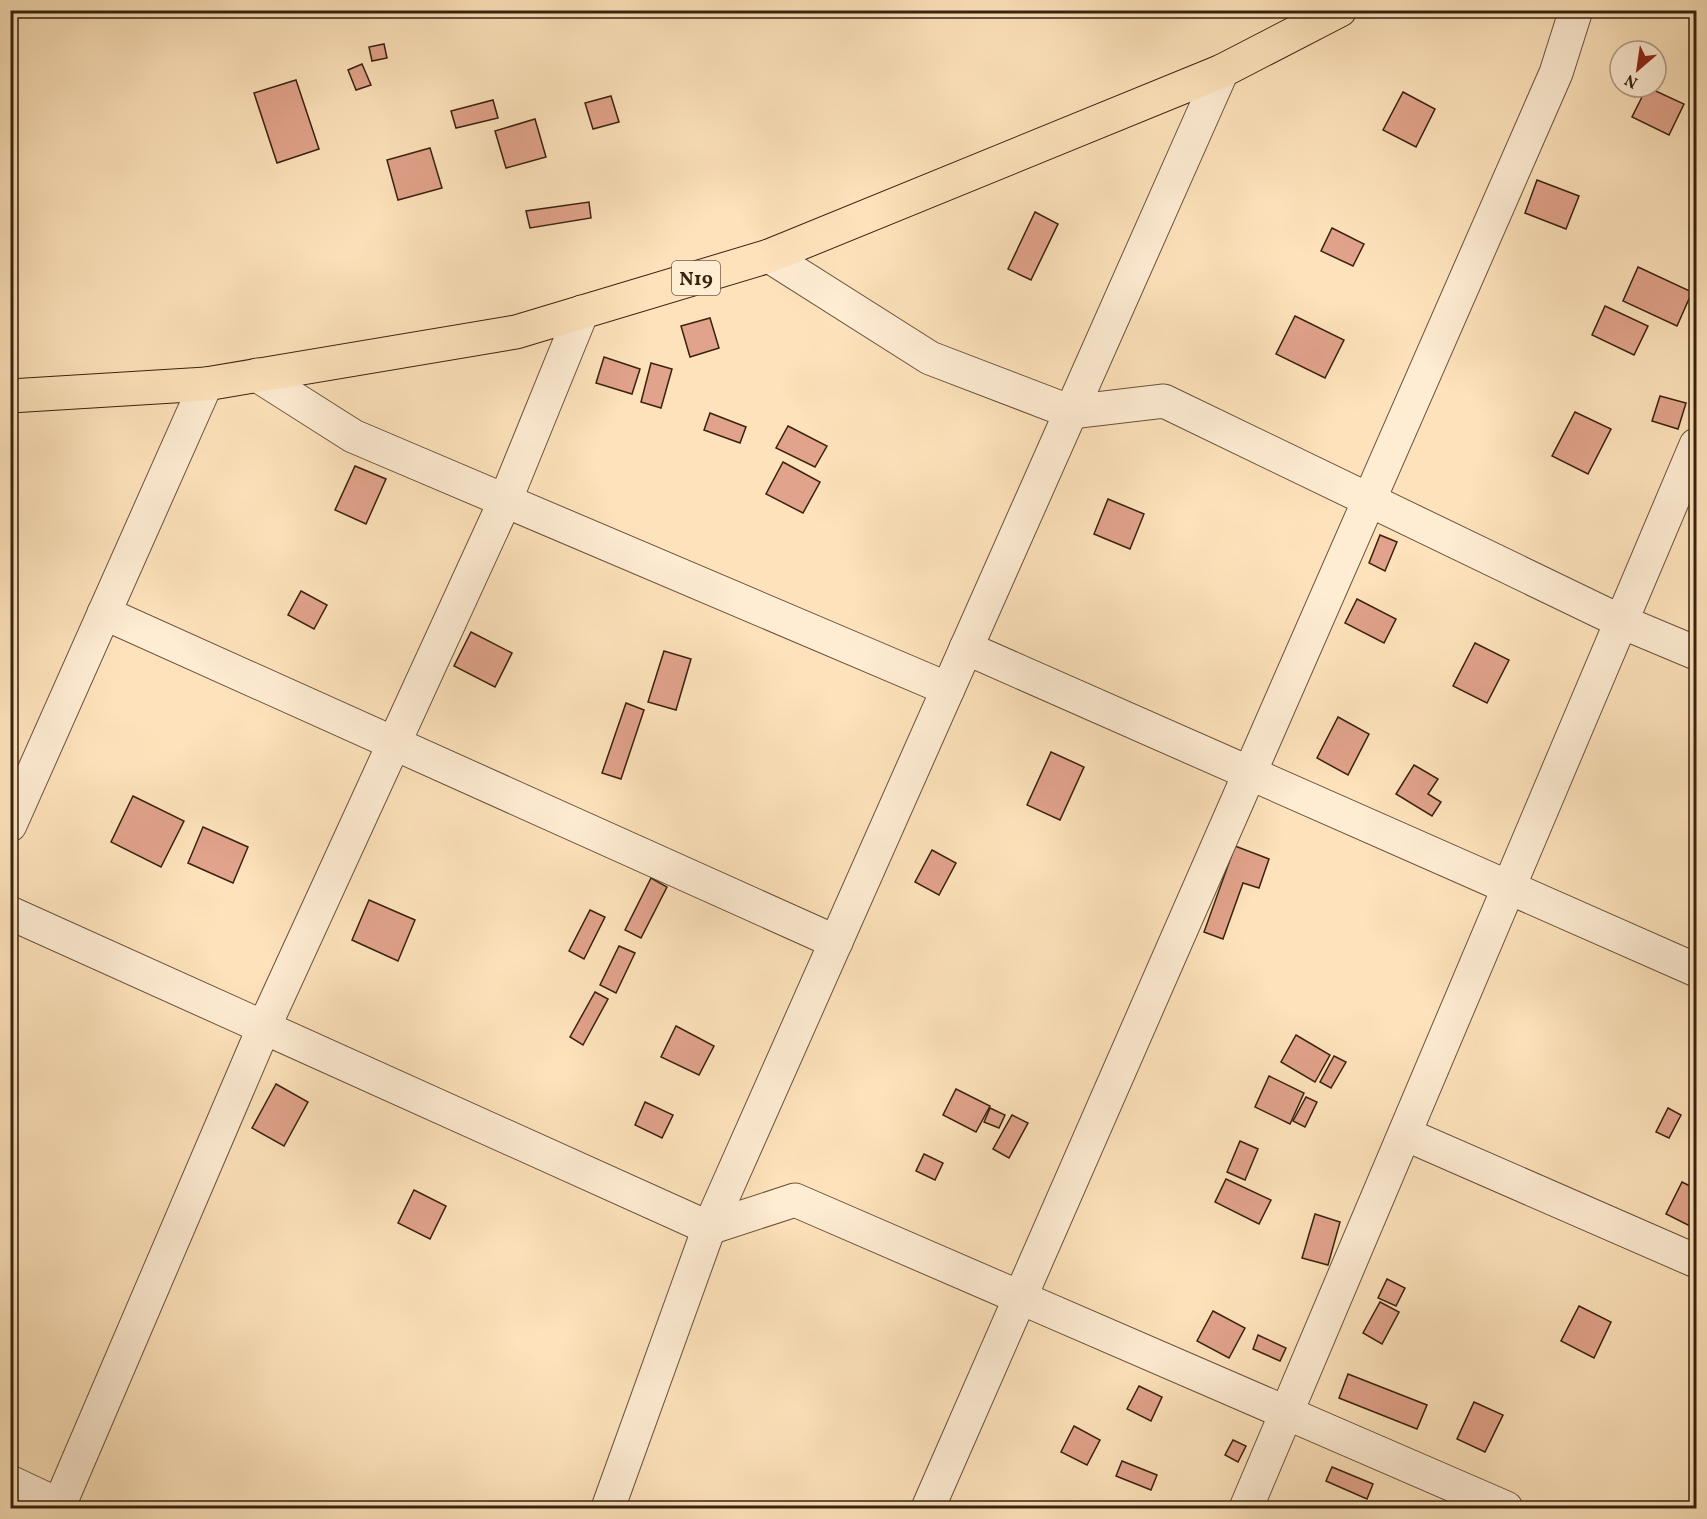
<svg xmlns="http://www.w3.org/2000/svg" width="1707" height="1519" font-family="Vollkorn,serif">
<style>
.building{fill:#e1a38b;stroke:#39220f;stroke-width:1.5}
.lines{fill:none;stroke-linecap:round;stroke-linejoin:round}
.minor-casing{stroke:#6a523a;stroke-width:35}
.major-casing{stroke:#39220f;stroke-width:35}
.minor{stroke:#feecd3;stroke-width:33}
.major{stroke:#fde2bb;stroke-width:33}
.labels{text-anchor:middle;stroke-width:5;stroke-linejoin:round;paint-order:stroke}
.shield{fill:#feecd3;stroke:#745f4a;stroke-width:1.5}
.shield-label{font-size:20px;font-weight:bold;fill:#39220f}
</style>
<rect width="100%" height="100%" fill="#fde2bb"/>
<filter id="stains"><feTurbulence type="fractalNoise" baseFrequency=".00333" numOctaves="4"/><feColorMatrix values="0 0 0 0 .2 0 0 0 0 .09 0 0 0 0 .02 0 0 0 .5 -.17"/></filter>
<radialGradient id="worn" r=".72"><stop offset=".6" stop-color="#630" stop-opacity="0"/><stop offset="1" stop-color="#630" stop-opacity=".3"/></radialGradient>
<g class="building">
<path d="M384 44 387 58 372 61 369 47Z"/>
<path d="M362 64 371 85 356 90 348 70Z"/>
<path d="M296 80 319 149 277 163 254 93Z"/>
<path d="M1647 87 1684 104 1669 135 1632 117Z"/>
<path d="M1403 92 1435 109 1416 147 1383 130Z"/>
<path d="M611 96 619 122 593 129 585 103Z"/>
<path d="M493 100 498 118 456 128 451 111Z"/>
<path d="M535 119 546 157 506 168 495 131Z"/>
<path d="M430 148 442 188 398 200 387 160Z"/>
<path d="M1537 180 1579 196 1566 229 1525 213Z"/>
<path d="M589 202 591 218 530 228 526 211Z"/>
<path d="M1035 212 1058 224 1031 280 1008 269Z"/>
<path d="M1332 228 1364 244 1353 266 1321 251Z"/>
<path d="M1638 267 1692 292 1677 326 1623 301Z"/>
<path d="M1605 306 1648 326 1634 355 1592 335Z"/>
<path d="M1295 316 1344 340 1325 378 1276 354Z"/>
<path d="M710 318 719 348 690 357 681 326Z"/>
<path d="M604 357 640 369 632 394 596 383Z"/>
<path d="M651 363 672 369 661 408 641 402Z"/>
<path d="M1660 396 1686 403 1678 429 1652 421Z"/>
<path d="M1575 412 1611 429 1588 474 1552 456Z"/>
<path d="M710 413 746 427 740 443 704 430Z"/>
<path d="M788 426 827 446 815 467 776 448Z"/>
<path d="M783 462 820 482 803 513 766 494Z"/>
<path d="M355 466 386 479 366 524 335 510Z"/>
<path d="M1108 499 1144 514 1130 549 1094 534Z"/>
<path d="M1380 535 1397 542 1385 571 1369 563Z"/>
<path d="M301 591 327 605 314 629 288 615Z"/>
<path d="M1357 599 1396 619 1384 643 1345 623Z"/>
<path d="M471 632 512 653 495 687 454 666Z"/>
<path d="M1475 643 1509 660 1487 703 1453 686Z"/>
<path d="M664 651 691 659 676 710 648 702Z"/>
<path d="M626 703 644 710 621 779 602 773Z"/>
<path d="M1338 717 1369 734 1348 775 1317 758Z"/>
<path d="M1051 752 1084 767 1060 820 1027 805Z"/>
<path d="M1414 765 1438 779 1428 794 1441 802 1432 816 1396 794Z"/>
<path d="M133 796 184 821 161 867 111 842Z"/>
<path d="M203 827 248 847 233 883 188 863Z"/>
<path d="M1235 846 1269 859 1259 888 1243 883 1223 939 1204 932Z"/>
<path d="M932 850 956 863 939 895 915 882Z"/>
<path d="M651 878 667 887 641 938 625 930Z"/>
<path d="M369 900 415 920 398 961 352 940Z"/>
<path d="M590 910 605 917 584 959 569 951Z"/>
<path d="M619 946 635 953 616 993 600 985Z"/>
<path d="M595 992 608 999 583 1045 570 1037Z"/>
<path d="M676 1026 714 1046 699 1075 661 1057Z"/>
<path d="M1296 1035 1330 1055 1315 1082 1281 1062Z"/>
<path d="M1334 1056 1346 1062 1331 1088 1320 1082Z"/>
<path d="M1269 1076 1304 1093 1290 1124 1255 1107Z"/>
<path d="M276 1084 308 1102 284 1146 252 1128Z"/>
<path d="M956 1089 990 1106 976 1132 943 1115Z"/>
<path d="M1306 1097 1317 1102 1305 1127 1293 1121Z"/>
<path d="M645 1102 673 1115 662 1138 635 1125Z"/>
<path d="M990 1108 1005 1115 999 1128 984 1122Z"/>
<path d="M1668 1108 1681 1115 1669 1138 1656 1132Z"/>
<path d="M1012 1115 1028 1123 1009 1158 993 1149Z"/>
<path d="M1240 1141 1258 1149 1245 1180 1227 1172Z"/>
<path d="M924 1154 943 1163 935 1180 916 1171Z"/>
<path d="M1226 1179 1271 1200 1259 1224 1215 1202Z"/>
<path d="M1682 1182 1696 1189V1229L1666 1214Z"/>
<path d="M414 1190 446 1206 430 1239 398 1223Z"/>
<path d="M1315 1214 1340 1222 1328 1265 1302 1258Z"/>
<path d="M1387 1279 1405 1288 1396 1306 1378 1298Z"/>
<path d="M1380 1302 1399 1312 1382 1344 1363 1333Z"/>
<path d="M1579 1306 1611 1322 1594 1358 1561 1341Z"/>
<path d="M1213 1311 1245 1328 1229 1358 1197 1341Z"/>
<path d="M1258 1335 1286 1348 1280 1361 1253 1349Z"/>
<path d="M1348 1374 1427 1405 1417 1429 1339 1398Z"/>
<path d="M1139 1386 1162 1397 1151 1421 1127 1409Z"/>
<path d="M1474 1402 1503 1415 1485 1452 1457 1439Z"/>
<path d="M1074 1426 1100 1440 1087 1465 1061 1452Z"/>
<path d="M1233 1440 1246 1446 1238 1462 1225 1455Z"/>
<path d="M1122 1461 1157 1475 1151 1490 1116 1476Z"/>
<path d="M1332 1467 1373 1484 1367 1499 1326 1481Z"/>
</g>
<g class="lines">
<g class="minor-casing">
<g id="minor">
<path d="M769 256 930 358 1071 412 1164 401 1622 622 1696 653"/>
<path d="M257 375 353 436 948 689"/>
<path d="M104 613 836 942"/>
<path d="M966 648 1696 970"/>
<path d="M10 825 206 384"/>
<path d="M10 913 709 1228 795 1200 1506 1508"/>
<path d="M1405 1134 1696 1261"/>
<path d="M10 1482 59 1505"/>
<path d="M58 1508 264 1027 505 501 582 312"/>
<path d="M608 1508 709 1228 1222 71"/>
<path d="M928 1508 1556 73 1576 10"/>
<path d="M1246 1508 1696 445"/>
</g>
</g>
<g class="major-casing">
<path id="major" d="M10 396 206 384 516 332 769 256 1222 71 1340 10"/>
</g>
<use href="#minor" class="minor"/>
<use href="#major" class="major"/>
</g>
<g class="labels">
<rect class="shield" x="672" y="261" width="48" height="34" rx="4.5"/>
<g class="shield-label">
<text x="696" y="285">N19</text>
</g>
</g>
<rect width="1707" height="1519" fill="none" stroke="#fde2bb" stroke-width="36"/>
<rect x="12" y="12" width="1683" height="1495" fill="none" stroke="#39220f" stroke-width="3"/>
<rect x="18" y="18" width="1671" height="1483" fill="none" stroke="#39220f" stroke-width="1.5"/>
<g transform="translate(1638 69) rotate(209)"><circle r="28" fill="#feecd3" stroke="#af9b85" stroke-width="1.5"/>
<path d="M0-4.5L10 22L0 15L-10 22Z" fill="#8f2418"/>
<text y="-9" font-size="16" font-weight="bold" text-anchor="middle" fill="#39220f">N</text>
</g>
<rect width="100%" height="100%" filter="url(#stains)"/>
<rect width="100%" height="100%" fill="url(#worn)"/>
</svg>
